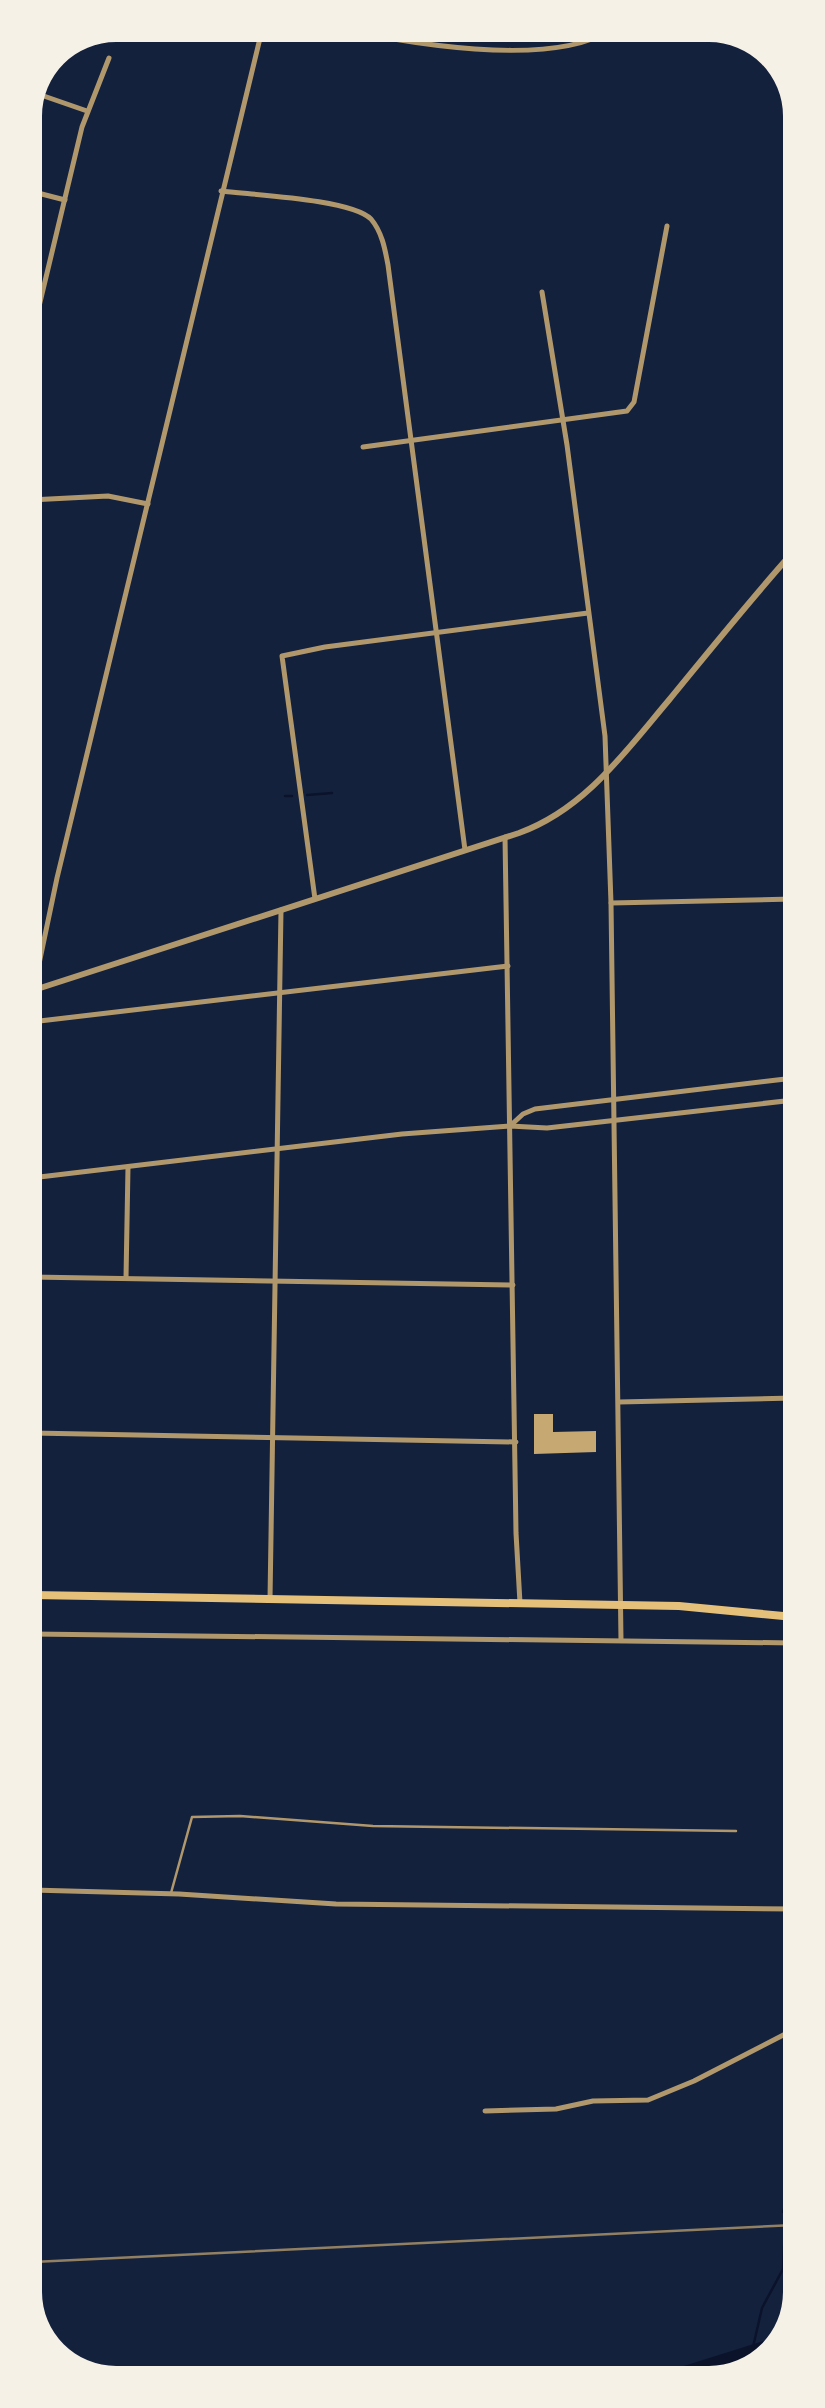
<svg xmlns="http://www.w3.org/2000/svg" width="825" height="2408" font-family="Karla,sans-serif">
<style>
.water{fill:#0b132b}
.lines{fill:none;stroke-linecap:round;stroke-linejoin:round}
.stream{stroke:#0b132b;stroke-width:2.5}
.building{fill:#c6a872}
.service{stroke:#b1986c;stroke-width:2.5}
.minor{stroke:#b1986c;stroke-width:5}
.tertiary{stroke:#b1986c;stroke-width:6}
.primary{stroke:#e5c07b;stroke-width:8}
.rail{stroke:#918062;stroke-width:2.5}
</style>
<rect width="100%" height="100%" fill="#14213d"/>
<g class="water">
<path d="M766 2340 778 2342 731 2375 652 2376Z"/>
<path d="M77 2364 130 2373 203 2366 291 2377 110 2378Z"/>
</g>
<g class="lines">
<g class="stream">
<path d="M307 795 332 793"/>
<path d="M285 796H292"/>
<path d="M783 2212 795 2175"/>
<path d="M753 2347 762 2308 783 2269 784 2246"/>
</g>
</g>
<path class="building" d="M534 1414H553V1432L596 1431V1452L534 1454Z"/>
<g class="lines">
<path class="service" d="M171 1893 192 1817 240 1816 373 1826 736 1831"/>
<g class="minor">
<path d="M345 30C414 44 550 68 611 30"/>
<path d="M38 94 87 111"/>
<path d="M30 191 65 200"/>
<path d="M221 191C253 195 351 199 371 219 382 232 385 249 388 265L465 850"/>
<path d="M542 292 567 445 605 736 611 903 621 1640"/>
<path d="M787 331 793 314"/>
<path d="M30 344 82 127 109 58"/>
<path d="M363 447 627 411 634 402 667 226"/>
<path d="M30 500 108 496 148 504"/>
<path d="M505 837 516 1533 520 1603"/>
<path d="M315 899 282 656 325 647 588 613"/>
<path d="M611 903 793 899"/>
<path d="M31 1002 57 878 262 30"/>
<path d="M31 1022 508 966"/>
<path d="M510 1126 523 1114 535 1109 794 1078"/>
<path d="M31 1178 402 1134 510 1126 547 1128 794 1100"/>
<path d="M31 1277 513 1285"/>
<path d="M126 1278 128 1167"/>
<path d="M619 1402 794 1398"/>
<path d="M32 1433 516 1442"/>
<path d="M270 1599 281 910"/>
<path d="M32 1634 794 1643"/>
<path d="M32 1890 179 1894 336 1904 795 1909"/>
<path d="M485 2111 556 2109 593 2101 648 2100 694 2081 795 2029"/>
</g>
<path class="tertiary" d="M31 991 519 833C585 809 625 752 669 700 710 650 750 600 793 552"/>
<path class="primary" d="M32 1595 679 1606 794 1617"/>
<path class="rail" d="M33 2262 795 2225"/>
</g>
<path d="M0 0H825V2408H0ZM116 42H709A74 74 0 0 1 783 116V2292A74 74 0 0 1 709 2366H116A74 74 0 0 1 42 2292V116A74 74 0 0 1 116 42Z" fill="#f6f1e7" fill-rule="evenodd"/>
</svg>
